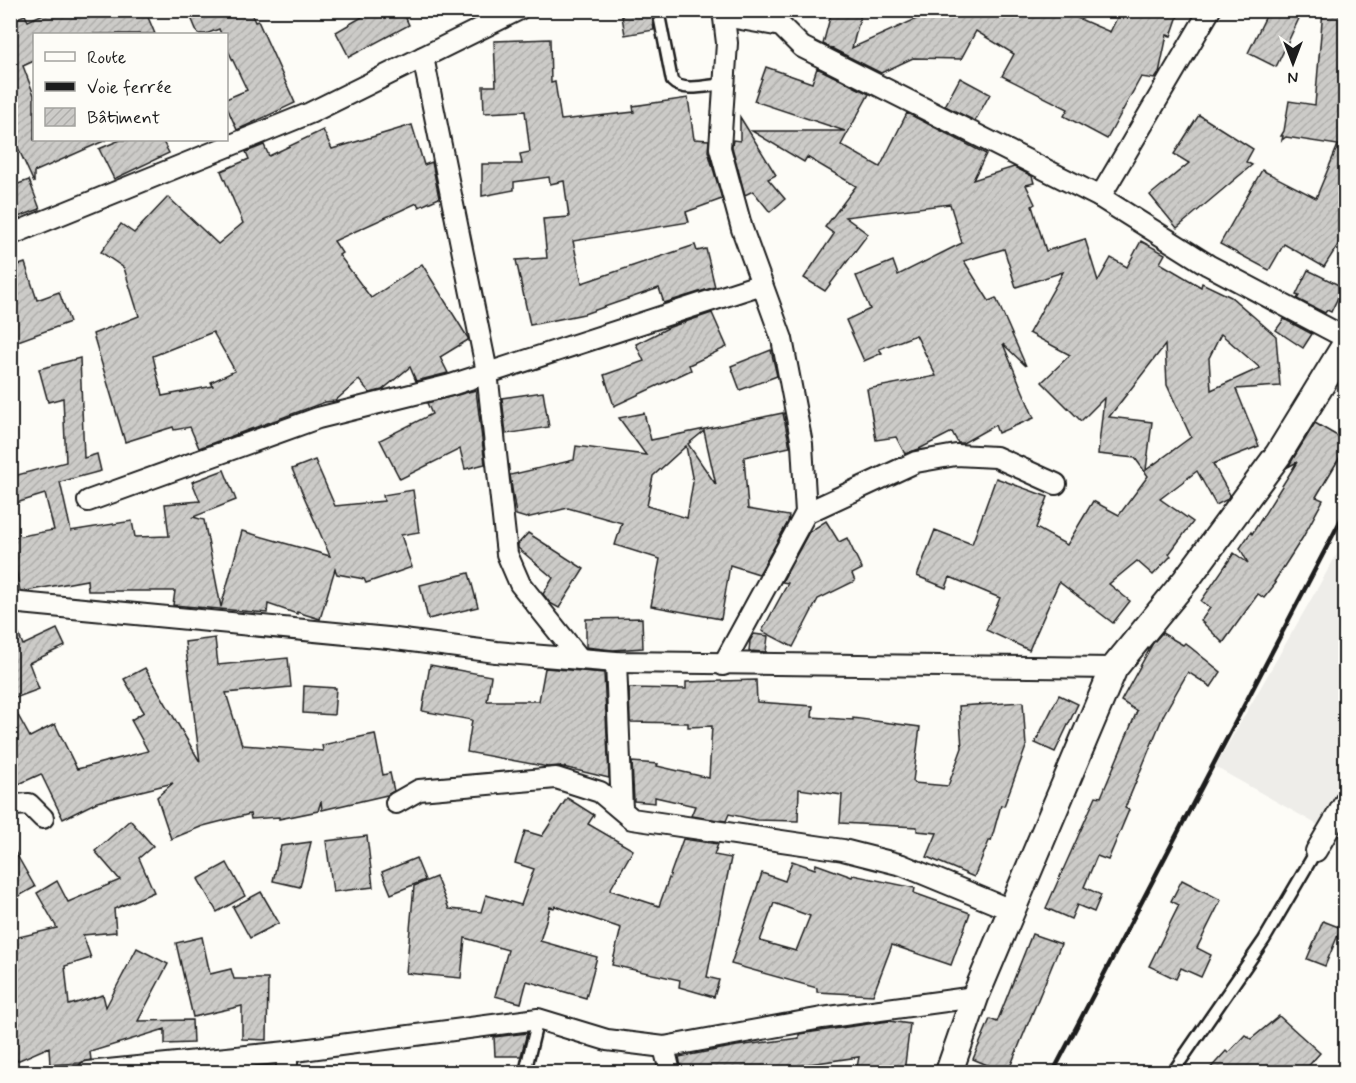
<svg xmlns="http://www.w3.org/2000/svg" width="1356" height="1083" font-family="Mynerve,sans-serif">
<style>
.built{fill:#eeede9}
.building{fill:url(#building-hatch);stroke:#1c1c1c;stroke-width:1.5;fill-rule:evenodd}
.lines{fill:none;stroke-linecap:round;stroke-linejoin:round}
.service-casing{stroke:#1c1c1c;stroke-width:15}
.minor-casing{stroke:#1c1c1c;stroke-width:24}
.tertiary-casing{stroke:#1c1c1c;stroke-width:30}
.service{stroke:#fdfcf7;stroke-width:10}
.minor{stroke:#fdfcf7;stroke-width:20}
.tertiary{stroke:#fdfcf7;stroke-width:26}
.rail{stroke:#1c1c1c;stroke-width:4.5}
</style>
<defs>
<pattern id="building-hatch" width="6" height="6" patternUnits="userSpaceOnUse" patternTransform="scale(1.5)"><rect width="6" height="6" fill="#cccbc8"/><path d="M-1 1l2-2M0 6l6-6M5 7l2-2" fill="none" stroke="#afaeab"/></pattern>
</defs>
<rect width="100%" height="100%" fill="#fdfcf7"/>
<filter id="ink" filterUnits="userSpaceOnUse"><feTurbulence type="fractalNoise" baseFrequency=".0167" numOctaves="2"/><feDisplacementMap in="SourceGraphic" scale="12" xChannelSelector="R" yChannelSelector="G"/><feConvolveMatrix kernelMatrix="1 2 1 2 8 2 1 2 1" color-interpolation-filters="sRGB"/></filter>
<g filter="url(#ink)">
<path class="built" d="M1345 540V809L1332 833 1215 767Z"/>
<g class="building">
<path d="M52 10H145L155 34H34V61L23 66 34 95V140H106L34 172V183L10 130V21L25 15 28 21Z"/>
<path d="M188 10H262L252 15 255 22 258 21 295 103 237 130 226 105V99L247 90 226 46V34H221L219 29 206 34H198Z"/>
<path d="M374 10H402L409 25 349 57 336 32Z"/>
<path d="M621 10H651L654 30 625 35Z"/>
<path d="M832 10H862L852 48 936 10H1080L1075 17 1110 32 1121 10H1180L1171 36 1167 35 1159 73 1155 79 1141 77 1107 139 1064 116 1068 109 1002 76 1014 54 976 31 961 59 913 58 881 73 823 44Z"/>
<path d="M1269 10H1303L1276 67 1248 53Z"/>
<path d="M1323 10H1329L1346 19V232L1324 267 1284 244 1269 270 1220 244 1262 170 1316 198 1338 145 1286 137 1282 140 1283 136H1281L1284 131 1289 101 1315 105Z"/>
<path d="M550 39 551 83 555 82 561 120 634 112 633 106 688 98 694 139 709 140 708 151 722 199 686 212 689 222 573 241 582 283 695 245 697 251 706 249 715 287 664 303 659 288 584 314 530 325 516 260 547 258 543 219 569 217 564 181 550 184 549 177 514 182V190L482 196V164H522L520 154 530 152 525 111 484 113 483 86H496L494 41Z"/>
<path d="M766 67 812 83 817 68 869 94 841 145 880 167 907 113 986 154 973 180 1014 167 1032 176 1034 183 1026 185 1035 204 1032 206 1046 251 1085 239 1098 281 1111 258 1127 267 1141 241 1165 254 1160 263 1201 287 1202 283 1231 297 1276 336 1280 386 1236 389 1259 446 1213 464 1230 495 1226 500 1216 505 1197 471 1160 499 1193 522 1169 554 1171 556 1153 575 1137 561 1109 584 1130 601 1113 623 1059 582 1029 650 986 630 1000 598 950 577 946 588 917 576 935 530 972 544 996 478 1048 497 1036 528 1067 545 1093 501 1119 515 1148 476 1135 458 1098 454 1104 398 1081 421 1042 382 1070 355 1029 333 1063 272 1016 287 1004 249 964 261 989 301 996 298 1026 366 1003 344 1034 418 998 433 995 425 963 443H958L952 432 919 449 905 454 896 437 876 440 867 389 936 376 916 335 879 349 882 353 864 361 846 320 870 309 856 276 893 261 898 275 962 243 950 204 845 217 868 234 825 291 804 278 834 234 825 227 856 186 807 157 804 162 752 131H845L754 101ZM1221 334 1260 368 1211 390 1209 358ZM1165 345 1167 385 1191 437 1146 470 1152 422 1109 417Z"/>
<path d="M960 78 990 94 975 121 945 106Z"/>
<path d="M1199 115 1253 149 1246 162 1252 165 1177 228 1150 195 1189 163 1174 154Z"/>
<path d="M740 117 776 175 768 179 785 199 770 212 753 191 745 195 732 147 733 140 740 141Z"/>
<path d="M412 125 424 165 432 162 439 198 419 207 417 203 334 241 342 253 339 255 371 298 422 264 468 338V340L440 357 448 373 416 381 410 367 382 390 370 393 359 380 335 401 325 402 199 448 190 427 174 430 173 427 125 442 93 334 139 316 124 268 101 252 121 224 134 233 168 197 218 244 243 223 221 171 249 159 246 152 264 145 269 156 323 130 332 149ZM213 332 235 371 211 382 213 386 162 396 153 356Z"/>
<path d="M120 140H162L169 153 114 179 99 149Z"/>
<path d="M29 180 40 209 10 220V187Z"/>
<path d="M25 263 37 300 59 292 70 322 10 344V268Z"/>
<path d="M1308 270 1343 287 1331 312 1327 310 1325 313 1297 299 1299 296 1296 295Z"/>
<path d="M712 313 727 347 689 365 691 370 614 406 604 375 644 361 636 344 670 327Z"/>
<path d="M1284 319 1312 334 1303 348 1276 330Z"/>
<path d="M771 350 777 376 740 390 731 366Z"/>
<path d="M80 358 84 458 97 454 101 471 60 482 71 531H70L132 521 135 537 169 536 165 504 200 501 192 482 224 470 236 500 193 517 204 520 221 607 242 531 330 556 292 469 315 460 335 506 384 501 383 495 413 490 419 532 401 535 412 567 366 583 364 579 337 574 335 569 320 619 297 612V614L268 604 267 613 173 605 175 591H88L87 580 26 591H20L10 538 54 530 45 494 10 505V477L66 462 63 398 48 402 39 369Z"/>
<path d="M476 390 485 464 465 469 460 449 400 479 380 440 432 414 427 403Z"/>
<path d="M543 392 549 427 506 434 502 398Z"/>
<path d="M644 413 651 440 783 413 790 447 744 457 748 509 789 516 788 522 759 574 730 565 721 619 651 606 660 559 615 545 622 523 568 508 526 518 516 515 510 475 574 460 576 446 646 455 619 418ZM704 431 716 485 688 444ZM686 446 693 482 687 518 647 506 653 476Z"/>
<path d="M1315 423 1346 441V447L1316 497 1323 500 1303 537 1274 582 1276 583 1264 598 1258 594 1223 643 1201 621 1210 608 1201 601 1234 553 1248 563 1240 548 1251 532 1252 534 1297 462 1288 467Z"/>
<path d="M826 521 839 542 847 538 862 569 852 574 855 581 818 599 793 647 762 631 788 583 782 582 809 532Z"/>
<path d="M528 533 584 569 559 608 550 603 543 594 553 578 518 548V544Z"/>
<path d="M469 573 478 607 428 619 420 585Z"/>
<path d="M10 618H12L23 645 57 629 65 646 29 663 39 689 10 700Z"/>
<path d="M642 618 643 648 613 650 586 647V619Z"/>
<path d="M1162 633 1183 645 1185 643 1221 672 1211 687 1188 672 1164 714 1125 808 1129 810 1108 860 1097 856 1084 887 1101 895 1094 912 1077 905 1071 919 1046 908 1096 796 1101 797 1137 711 1121 701 1153 643Z"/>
<path d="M754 634 768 636 766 652 749 651 750 641Z"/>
<path d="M215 638 218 665 288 658 291 687 226 693 242 745 323 751 322 745 375 734 383 775 390 773 394 791 387 795 322 810 321 801 318 811 279 819V817L251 819 250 814 203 826 171 839 157 797 173 783 97 802 63 819 41 774 10 788V701L30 737 55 724 77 769 148 751 131 720 144 712 124 679 145 668 200 762 185 642Z"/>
<path d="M430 665 491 676 487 701H539L545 668 604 673 609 778 559 766 548 767 467 752 472 720 422 711Z"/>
<path d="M756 680 757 702 813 706 812 717 853 720V718L920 727 913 781 914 783 948 786 962 748 959 706 1023 702 1026 747 1004 806 1001 805 991 841H989L974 877 927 857 937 833 917 831V827L840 823 842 795 799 789 798 821 756 820 729 814 726 821 691 816 695 806 655 797V803L634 801 632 762 658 764 657 766 709 778 712 726 688 727V723L630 722 629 688 686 689V682Z"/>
<path d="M304 686 336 688 334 715 303 713Z"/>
<path d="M1059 695 1078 704 1055 752 1035 743Z"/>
<path d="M567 798 594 815 588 824 633 850 610 890 659 906 683 839 718 844 714 855 731 858 707 977 719 980 714 997 679 987 680 980 612 965 621 928 555 906 554 908 550 907 540 941 597 957 586 998 527 981 521 1003 495 996 508 950 465 938 461 978 406 973 414 886 436 877 449 909 481 912 486 895 521 905 534 869 515 863 525 831 542 836Z"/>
<path d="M130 820 153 846 139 858 154 892 114 909 116 932 83 935 91 958 65 966 69 1005 103 995 106 1007 137 948 168 964 138 1021 192 1020 193 1043 165 1044V1029L90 1052 91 1060 80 1063 50 1065 49 1047 17 1061 10 1045V939L57 928 37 893 57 881 68 902 120 880 95 851Z"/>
<path d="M367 836 373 887 333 892 326 841Z"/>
<path d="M311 842 300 887 273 881 281 846Z"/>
<path d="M10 843 35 887 10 901Z"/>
<path d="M416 858 425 880 391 894 382 872Z"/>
<path d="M792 861 815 869 816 864 852 877 853 875 915 888 914 893 970 913 951 965 892 945 873 995 817 992V988L731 964 762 873 785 881ZM774 903 810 916 796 951 760 941Z"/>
<path d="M227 863 245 896 217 912 198 879Z"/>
<path d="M1182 880 1221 900 1197 948 1211 955 1201 977 1181 968 1176 979 1149 966 1179 905 1171 901Z"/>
<path d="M261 892 279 923 250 938 233 907Z"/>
<path d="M1323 921 1341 928 1325 966 1307 959Z"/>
<path d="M1032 934 1061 944 1008 1072H1004L973 1059 990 1019 997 1022Z"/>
<path d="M202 937 210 974 231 969 234 979H268L267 1040 242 1039V1006L193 1017 176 943Z"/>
<path d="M1279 1016 1320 1053 1303 1072H1207L1226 1051 1228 1053 1245 1035 1251 1039Z"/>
<path d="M889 1021 910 1024 904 1072H856L859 1057 789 1067 790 1072H682L679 1057 737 1046 799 1038V1034L820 1031Z"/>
<path d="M527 1033 521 1056H495L494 1037Z"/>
</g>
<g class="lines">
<g class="service-casing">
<g id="service">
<path d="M658 10 672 81C683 93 709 85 724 84"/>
<path d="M525 1072 538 1019"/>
<path d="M1173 1072 1264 940 1316 851"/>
</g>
</g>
<g class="minor-casing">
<g id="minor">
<path d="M723 10 727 43 720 148 742 229 782 339 802 444 806 513 723 665"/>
<path d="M1210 10 1100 197 1208 265 1346 338"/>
<path d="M724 16 781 26 802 47 1100 197"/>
<path d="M423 57 487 372 507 554 520 584 580 659"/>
<path d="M10 235 310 113 518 10"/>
<path d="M88 501 318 418 451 385 762 284"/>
<path d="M806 513 916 462 956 455 996 457 1056 484"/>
<path d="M10 602 388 638 496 652 616 662 1114 668"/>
<path d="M616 662 622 810"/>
<path d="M396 803 419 790 556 778 600 792 632 819 843 850 902 865 1011 910"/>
<path d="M10 808 15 805 29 804 43 818"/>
<path d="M1316 851 1346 800"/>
<path d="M664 1047 670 1072"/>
<path d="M287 1052V1072"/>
<path d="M88 1072 287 1052 538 1019 607 1040 664 1047 822 1018 975 997"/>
</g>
</g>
<g class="tertiary-casing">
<path id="tertiary" d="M949 1072 975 997 1114 668 1186 580 1278 455 1346 344"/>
</g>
<use href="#service" class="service"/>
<use href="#minor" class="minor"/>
<use href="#tertiary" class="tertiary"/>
<path class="rail" d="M1053 1072 1346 510"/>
</g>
</g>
<rect width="1356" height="1083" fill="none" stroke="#fdfcf7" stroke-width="36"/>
<rect x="18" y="18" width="1320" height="1047" fill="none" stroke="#1c1c1c" stroke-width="2" filter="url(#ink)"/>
<rect x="33" y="33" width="195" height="108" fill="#fdfcf7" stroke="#a3a29f" stroke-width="1.5"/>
<rect x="45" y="52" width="30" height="9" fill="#fdfcf7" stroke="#a3a29f" stroke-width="1.5"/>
<text x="87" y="63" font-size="18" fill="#1c1c1c">Route</text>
<rect x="45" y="82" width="30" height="9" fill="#1c1c1c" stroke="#a3a29f" stroke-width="1.5"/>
<text x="87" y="93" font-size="18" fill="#1c1c1c">Voie ferrée</text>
<rect x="45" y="108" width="30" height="18" fill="url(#building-hatch)" stroke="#a3a29f" stroke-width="1.5"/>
<text x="87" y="123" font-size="18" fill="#1c1c1c">Bâtiment</text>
<g transform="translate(1293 63) rotate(180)" stroke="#fdfcf7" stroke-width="4.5" paint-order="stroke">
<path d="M0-4.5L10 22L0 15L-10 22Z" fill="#1c1c1c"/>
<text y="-9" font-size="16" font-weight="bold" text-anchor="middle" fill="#1c1c1c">N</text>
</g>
</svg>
